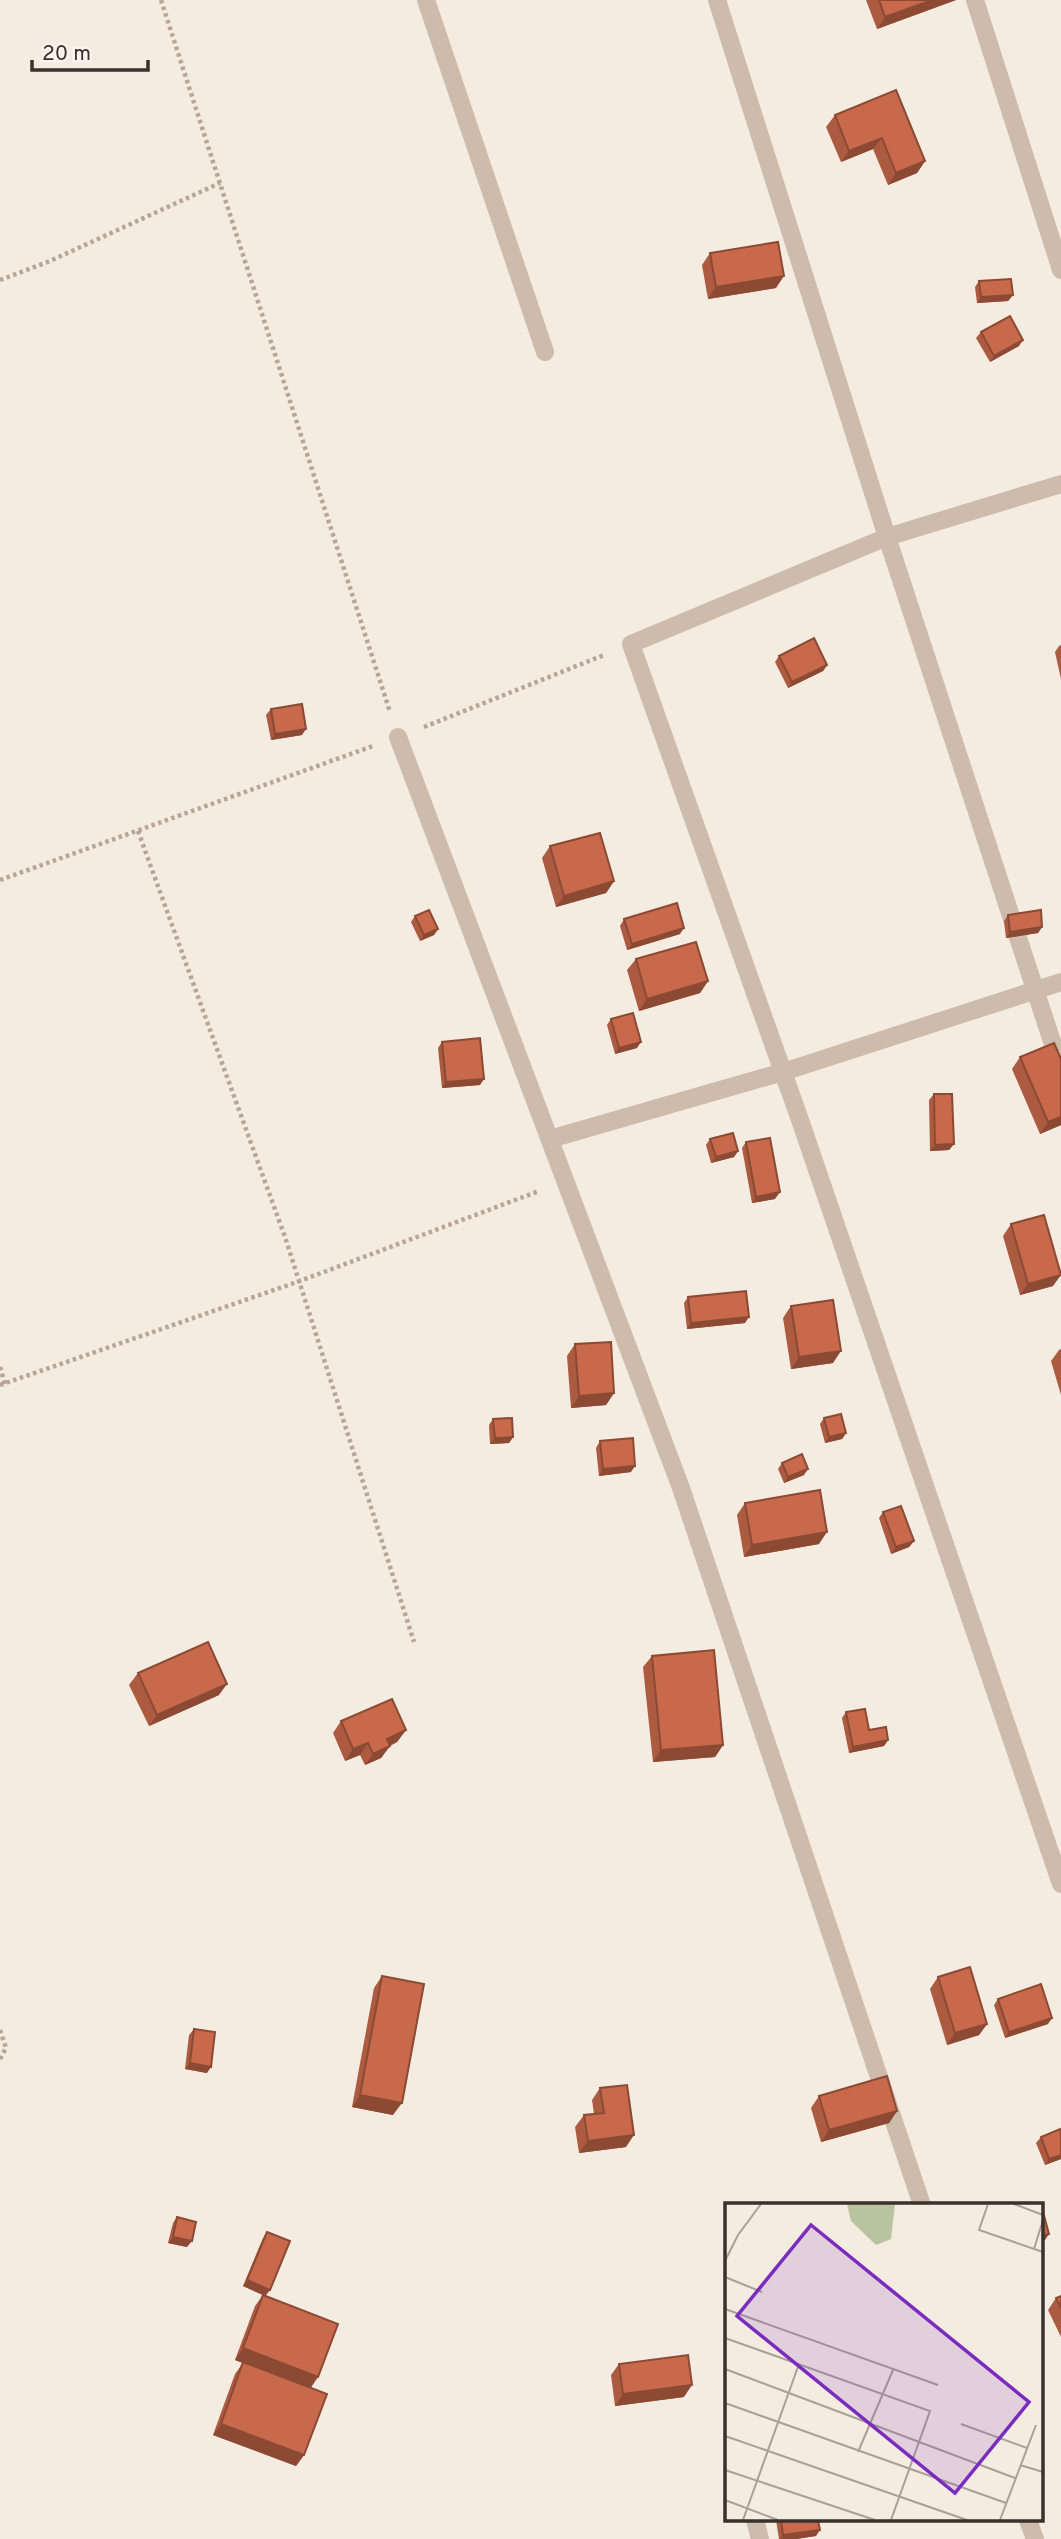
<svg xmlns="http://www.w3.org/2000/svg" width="1061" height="2539" font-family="Overpass,sans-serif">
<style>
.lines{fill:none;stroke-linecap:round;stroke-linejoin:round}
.path{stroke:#b9a596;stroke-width:4.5;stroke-dasharray:3.5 3.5;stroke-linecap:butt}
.minor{stroke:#cdbbac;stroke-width:18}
.wall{fill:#ac5a40}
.shaded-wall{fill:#8c4a34}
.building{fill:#c8694b;stroke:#8c4a34;stroke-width:2}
.inset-road{fill:none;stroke:#aaa098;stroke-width:2}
.view{fill:#7b2cbf;fill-opacity:0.15;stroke:#7b2cbf;stroke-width:3.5}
.inset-edge{fill:none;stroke:#3b302b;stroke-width:3.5}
</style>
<rect width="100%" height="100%" fill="#f4ebe1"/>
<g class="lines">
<g class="path">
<path d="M161 0 390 712"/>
<path d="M0 280 50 261 220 183"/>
<path d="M424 727 604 655"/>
<path d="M138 831 285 1237 414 1642"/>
<path d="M0 880 373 746"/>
<path d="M0 1367 5 1384"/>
<path d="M0 1385 300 1281 539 1191"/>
<path d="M0 2030 6 2048 0 2059"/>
</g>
<g class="minor">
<path d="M426 0 545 352"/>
<path d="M717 0 887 537 1061 1069"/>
<path d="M975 0 1061 270"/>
<path d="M1061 484 887 537 631 644 799 1117 1061 1884"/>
<path d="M398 737 681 1488 922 2205"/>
<path d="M550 1139 783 1072 1061 982"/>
<path d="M755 2520 760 2539"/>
<path d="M1028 2520 1035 2539"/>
</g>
</g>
<g class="wall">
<path d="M866 0H956L877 29Z"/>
<path d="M896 90 925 161 917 173 888 185 873 149 841 162 826 127 835 115Z"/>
<path d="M710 253 776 288 708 299 702 265Z"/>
<path d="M979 281 1013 295 1008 301 977 303 975 287Z"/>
<path d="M981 332 1019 346 990 362 976 338Z"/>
<path d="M1061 645V679L1055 652 1059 646Z"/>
<path d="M779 656 827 665 823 671 788 688 775 662Z"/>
<path d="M271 709 302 735 271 740 266 715Z"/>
<path d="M550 846 614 881 606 893 556 907 542 858Z"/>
<path d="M1008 915 1042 927 1038 933 1006 938 1004 921Z"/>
<path d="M415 916 438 929 434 935 420 941 411 922Z"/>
<path d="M624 919 680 934 627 950 620 926Z"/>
<path d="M636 959 708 981 700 993 639 1011 627 970Z"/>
<path d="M611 1019 637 1048 615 1054 607 1025Z"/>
<path d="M442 1042 480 1085 442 1088 438 1048Z"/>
<path d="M1020 1057 1061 1059V1125L1040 1134 1012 1069Z"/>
<path d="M934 1094 954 1144 949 1150 930 1151 929 1100Z"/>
<path d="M710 1139 738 1151 734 1157 711 1163 706 1145Z"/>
<path d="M746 1142 775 1199 752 1203 742 1148Z"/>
<path d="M1011 1224 1053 1286 1020 1295 1003 1236Z"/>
<path d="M688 1297 745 1323 687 1329 684 1303Z"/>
<path d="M791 1306 833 1363 791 1369 783 1318Z"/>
<path d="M575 1344 614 1393 606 1405 571 1408 567 1356Z"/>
<path d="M1061 1349V1395L1051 1361 1059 1350Z"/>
<path d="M824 1418 846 1433 842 1439 825 1443 820 1424Z"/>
<path d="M493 1419 513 1437 509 1443 490 1444 489 1425Z"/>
<path d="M600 1441 631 1472 599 1476 596 1448Z"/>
<path d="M782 1463 804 1475 784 1483 778 1469Z"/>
<path d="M745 1503 819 1544 744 1557 737 1515Z"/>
<path d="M883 1512 914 1541 909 1547 891 1554 879 1518Z"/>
<path d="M652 1656 723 1745 715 1757 653 1762 643 1667Z"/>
<path d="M138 1673 219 1695 149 1726 129 1685Z"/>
<path d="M846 1712 869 1730 888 1740 884 1746 849 1753 842 1718Z"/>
<path d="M341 1721 406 1730 397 1742 390 1746 381 1758 365 1765 360 1755 345 1761 333 1733Z"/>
<path d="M382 1976 393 2115 352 2107 374 1988Z"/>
<path d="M938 1977 987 2024 979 2035 947 2045 930 1989Z"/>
<path d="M998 1999 1048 2024 1005 2038 994 2005Z"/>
<path d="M194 2029 207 2073 185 2069 189 2035Z"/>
<path d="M600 2088 626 2147 579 2153 575 2127 584 2115 594 2114 592 2100Z"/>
<path d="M819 2096 897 2111 889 2123 821 2142 811 2108Z"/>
<path d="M1061 2133V2159L1045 2165 1036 2143 1041 2137Z"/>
<path d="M177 2217 187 2247 168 2243 173 2223Z"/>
<path d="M267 2232 270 2290 265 2296 311 2388 304 2455 296 2466 213 2435 235 2374 243 2363 235 2360 255 2306 263 2295 243 2286 263 2238Z"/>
<path d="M1061 2296V2337L1048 2310 1056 2298Z"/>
<path d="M619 2364 684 2397 615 2406 611 2375Z"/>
<path d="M776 2520H818L816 2536 796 2539H779Z"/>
</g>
<g class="shaded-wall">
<path d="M932 0H956L877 29 885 17Z"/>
<path d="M882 138 873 149 841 162 849 151Z"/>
<path d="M925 161 917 173 888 185 896 173Z"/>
<path d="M784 276 776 288 708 299 716 287Z"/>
<path d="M1013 295 1008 301 977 303 981 297Z"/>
<path d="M1023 340 1019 346 990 362 994 356Z"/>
<path d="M827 665 823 671 788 688 792 682Z"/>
<path d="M306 729 302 735 271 740 275 734Z"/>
<path d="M614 881 606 893 556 907 564 896Z"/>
<path d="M1042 927 1038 933 1006 938 1010 932Z"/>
<path d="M684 928 680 934 627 950 632 944Z"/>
<path d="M438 929 434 935 420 941 424 935Z"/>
<path d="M708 981 700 993 639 1011 647 999Z"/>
<path d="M641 1042 637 1048 615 1054 619 1048Z"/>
<path d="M484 1079 480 1085 442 1088 446 1082Z"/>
<path d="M1061 1117V1125L1040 1134 1048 1122Z"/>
<path d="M954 1144 949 1150 930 1151 935 1145Z"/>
<path d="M738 1151 734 1157 711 1163 716 1157Z"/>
<path d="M780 1192 775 1199 752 1203 756 1197Z"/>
<path d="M1061 1275 1053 1286 1020 1295 1028 1284Z"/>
<path d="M749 1317 745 1323 687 1329 691 1323Z"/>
<path d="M841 1351 833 1363 791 1369 799 1357Z"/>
<path d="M614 1393 606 1405 571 1408 579 1396Z"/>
<path d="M846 1433 842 1439 825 1443 829 1437Z"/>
<path d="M513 1437 509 1443 490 1444 495 1438Z"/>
<path d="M635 1466 631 1472 599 1476 603 1469Z"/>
<path d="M808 1469 804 1475 784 1483 788 1477Z"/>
<path d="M827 1532 819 1544 744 1557 752 1545Z"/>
<path d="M914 1541 909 1547 891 1554 896 1547Z"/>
<path d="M227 1684 219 1695 149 1726 157 1715Z"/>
<path d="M406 1730 397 1742 378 1751 387 1739Z"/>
<path d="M888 1740 884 1746 849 1753 853 1747Z"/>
<path d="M368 1743 360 1755 345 1761 353 1749Z"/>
<path d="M723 1745 715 1757 653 1762 661 1750Z"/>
<path d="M390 1746 381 1758 365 1765 373 1754Z"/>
<path d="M1052 2018 1048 2024 1005 2038 1009 2032Z"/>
<path d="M987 2024 979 2035 947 2045 955 2033Z"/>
<path d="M190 2063 211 2067 207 2073 185 2069Z"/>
<path d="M360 2095 402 2103 393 2115 352 2107Z"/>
<path d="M897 2111 889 2123 821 2142 829 2130Z"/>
<path d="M634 2135 626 2147 579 2153 588 2141Z"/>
<path d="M1061 2155V2159L1045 2165 1049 2159Z"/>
<path d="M1049 2234 1045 2240H1042V2236Z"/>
<path d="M173 2237 192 2241 187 2247 168 2243Z"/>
<path d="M247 2280 270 2290 265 2296 243 2286Z"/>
<path d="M243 2348 318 2377 310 2389 235 2360Z"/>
<path d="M692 2385 684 2397 615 2406 623 2394Z"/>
<path d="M221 2424 304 2455 296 2466 213 2435Z"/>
<path d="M820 2530 816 2536 796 2539H780L783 2535Z"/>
</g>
<g class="building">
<path d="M879 0H932L885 17Z"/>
<path d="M896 90 925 161 896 173 882 138 849 151 835 115Z"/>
<path d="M778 242 784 276 716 287 710 253Z"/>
<path d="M1011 279 1013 295 981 297 979 281Z"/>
<path d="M1010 316 1023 340 994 356 981 332Z"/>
<path d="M814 638 827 665 792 682 779 656Z"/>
<path d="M302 704 306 729 275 734 271 709Z"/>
<path d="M600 833 614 881 564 896 550 846Z"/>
<path d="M677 903 684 928 632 944 624 919Z"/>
<path d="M429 910 438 929 424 935 415 916Z"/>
<path d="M1041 910 1042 927 1010 932 1008 915Z"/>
<path d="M696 942 708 981 647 999 636 959Z"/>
<path d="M633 1013 641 1042 619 1048 611 1019Z"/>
<path d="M480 1038 484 1079 446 1082 442 1042Z"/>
<path d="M1054 1043 1061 1059V1117L1048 1122 1020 1057Z"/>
<path d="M934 1094H952L954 1144 935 1145Z"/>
<path d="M733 1133 738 1151 716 1157 710 1139Z"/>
<path d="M770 1138 780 1192 756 1197 746 1142Z"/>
<path d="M1044 1215 1061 1275 1028 1284 1011 1224Z"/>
<path d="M746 1291 749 1317 691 1323 688 1297Z"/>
<path d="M833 1300 841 1351 799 1357 791 1306Z"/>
<path d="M611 1342 614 1393 579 1396 575 1344Z"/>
<path d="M841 1414 846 1433 829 1437 824 1418Z"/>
<path d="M512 1418 513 1437 495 1438 493 1419Z"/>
<path d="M633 1438 635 1466 603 1469 600 1441Z"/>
<path d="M802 1454 808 1469 788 1477 782 1463Z"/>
<path d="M820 1490 827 1532 752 1545 745 1503Z"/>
<path d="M901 1506 914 1541 896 1547 883 1512Z"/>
<path d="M208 1642 227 1684 157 1715 138 1673Z"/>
<path d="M714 1650 723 1745 661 1750 652 1656Z"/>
<path d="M392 1699 406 1730 387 1739 390 1746 373 1754 368 1743 353 1749 341 1721Z"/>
<path d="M865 1709 869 1730 886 1727 888 1740 853 1747 846 1712Z"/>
<path d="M970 1967 987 2024 955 2033 938 1977Z"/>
<path d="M382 1976 424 1984 402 2103 360 2095Z"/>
<path d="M1041 1984 1052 2018 1009 2032 998 1999Z"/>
<path d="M194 2029 215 2032 211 2067 190 2063Z"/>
<path d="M887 2076 897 2111 829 2130 819 2096Z"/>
<path d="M627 2085 634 2135 588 2141 584 2115 604 2113 600 2088Z"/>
<path d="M1060 2129 1061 2133V2155L1049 2159 1041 2137Z"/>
<path d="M1042 2212H1043L1049 2234 1042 2236Z"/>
<path d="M177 2217 196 2222 192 2241 173 2237Z"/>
<path d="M267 2232 290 2241 270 2290 247 2280Z"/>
<path d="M263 2295 338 2324 318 2377 243 2348Z"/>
<path d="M1061 2296V2308L1056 2298Z"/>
<path d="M688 2355 692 2385 623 2394 619 2364Z"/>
<path d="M243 2362 327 2394 304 2455 221 2424Z"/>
<path d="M781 2520H818L820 2530 783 2535Z"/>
</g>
<g transform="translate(725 2203)">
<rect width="318" height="318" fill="#f4ebe1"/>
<path d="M122 1H170L166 36 151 42 126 18Z" fill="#b8c4a0"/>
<path class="inset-road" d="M263 1 254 27 318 49M289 1 318 12M309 46 318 17M0 58 13 32 36 1M0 74 37 89M0 106 213 182M0 135 205 208 166 317M0 166 290 275M0 200 281 300M236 221 302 245M0 233 242 317M133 249 168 167M295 262 318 269M0 267 150 317M0 297 53 317M18 317 74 161M275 317 311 222"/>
<path class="view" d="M86 22 304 199 230 290 12 113Z"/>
<rect width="318" height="318" class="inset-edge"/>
</g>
<path d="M32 60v10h116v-10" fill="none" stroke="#3b302b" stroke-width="3.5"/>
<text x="42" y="60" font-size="21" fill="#3b302b" stroke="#fbf5ee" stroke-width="5" paint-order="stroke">20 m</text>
</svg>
